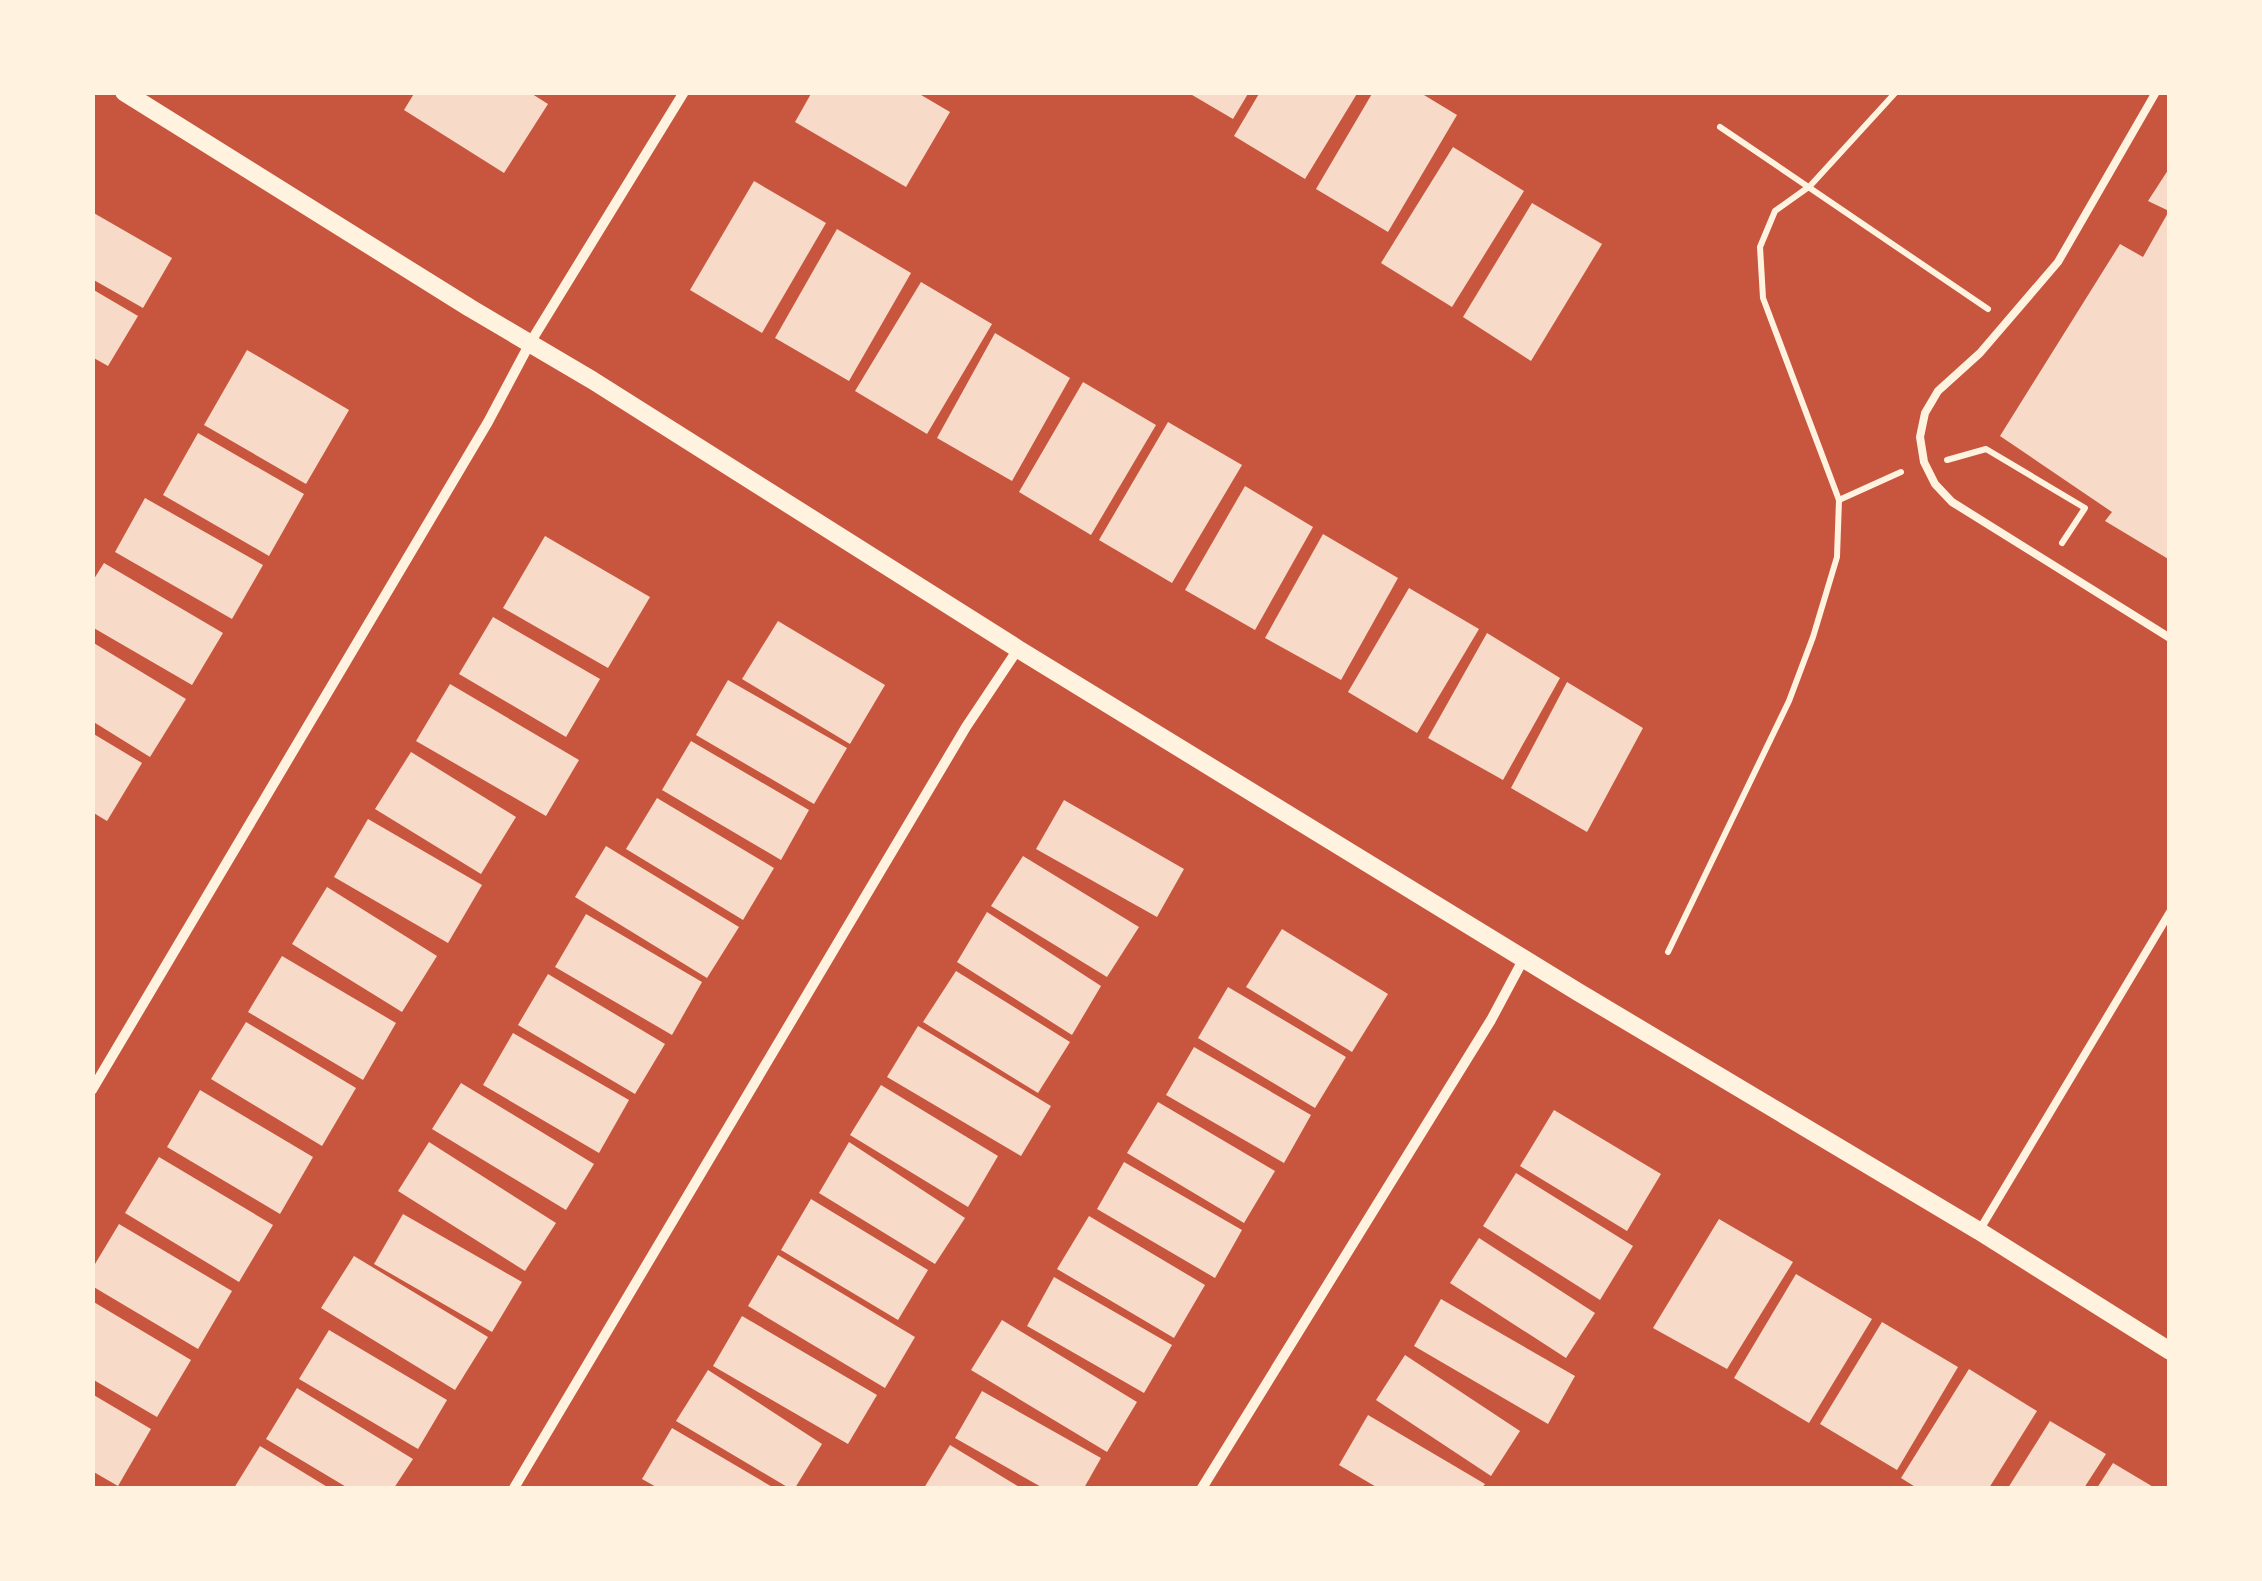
<svg xmlns="http://www.w3.org/2000/svg" width="2262" height="1581" font-family="'PT Serif',serif">
<style>
.building{fill:#f7dbc8}
.lines{fill:none;stroke-linecap:round;stroke-linejoin:round}
.path{stroke:#fff3e0;stroke-width:6}
.service{stroke:#fff3e0;stroke-width:8}
.minor{stroke:#fff3e0;stroke-width:10}
.tertiary{stroke:#fff3e0;stroke-width:18}
</style>
<rect width="100%" height="100%" fill="#c8553d"/>
<g class="building">
<path d="M415 92H529L548 104 504 173 404 110Z"/>
<path d="M812 92H916L950 112 906 187 795 122Z"/>
<path d="M1187 92H1249L1233 119Z"/>
<path d="M1260 92H1358L1305 179 1234 136Z"/>
<path d="M1373 92H1419L1457 115 1388 232 1316 189Z"/>
<path d="M1453 147 1524 191 1452 307 1381 263Z"/>
<path d="M2170 167V560L2105 521 2112 512 2000 436 2120 244 2143 257 2169 211 2148 201Z"/>
<path d="M754 181 826 223 762 333 690 290Z"/>
<path d="M1532 203 1602 244 1531 361 1463 317Z"/>
<path d="M92 212 172 258 143 308 92 279Z"/>
<path d="M837 229 911 273 849 381 775 338Z"/>
<path d="M921 282 992 324 927 434 855 391Z"/>
<path d="M92 289 138 316 108 366 92 357Z"/>
<path d="M995 333 1070 378 1012 481 937 438Z"/>
<path d="M247 350 349 410 306 484 204 425Z"/>
<path d="M1083 382 1156 425 1091 535 1019 492Z"/>
<path d="M1168 422 1242 465 1172 583 1099 540Z"/>
<path d="M198 433 304 494 269 556 163 495Z"/>
<path d="M1245 486 1313 527 1255 630 1185 590Z"/>
<path d="M145 498 263 565 232 619 115 552Z"/>
<path d="M1323 534 1398 578 1341 680 1265 638Z"/>
<path d="M545 536 650 597 608 668 503 608Z"/>
<path d="M104 563 223 633 192 685 92 627V582Z"/>
<path d="M1409 588 1479 629 1417 733 1348 692Z"/>
<path d="M493 617 600 679 566 737 459 674Z"/>
<path d="M778 621 885 685 850 744 742 679Z"/>
<path d="M1487 633 1560 678 1503 780 1428 738Z"/>
<path d="M92 642 186 699 150 757 92 721Z"/>
<path d="M728 680 847 748 814 804 696 735Z"/>
<path d="M1567 682 1643 728 1587 832 1511 788Z"/>
<path d="M450 684 579 760 546 816 416 741Z"/>
<path d="M92 733 142 763 107 821 92 812Z"/>
<path d="M691 741 809 810 781 860 662 790Z"/>
<path d="M411 752 516 817 481 874 375 809Z"/>
<path d="M657 798 774 868 743 920 626 849Z"/>
<path d="M1064 800 1184 869 1157 917 1036 849Z"/>
<path d="M368 819 482 885 448 943 334 877Z"/>
<path d="M606 846 739 927 707 978 575 897Z"/>
<path d="M1023 856 1139 927 1107 977 991 906Z"/>
<path d="M327 887 437 956 402 1012 292 944Z"/>
<path d="M987 912 1101 986 1072 1035 957 962Z"/>
<path d="M586 914 702 982 672 1035 555 967Z"/>
<path d="M1282 929 1388 994 1352 1052 1246 987Z"/>
<path d="M282 956 396 1023 363 1080 248 1012Z"/>
<path d="M956 971 1070 1042 1038 1093 923 1022Z"/>
<path d="M548 974 665 1044 635 1094 518 1025Z"/>
<path d="M1228 987 1346 1057 1315 1108 1198 1038Z"/>
<path d="M246 1022 356 1088 322 1146 211 1079Z"/>
<path d="M918 1026 1051 1106 1021 1156 887 1077Z"/>
<path d="M513 1033 629 1100 599 1153 483 1085Z"/>
<path d="M1194 1047 1311 1115 1284 1163 1166 1095Z"/>
<path d="M461 1083 594 1164 566 1210 432 1129Z"/>
<path d="M881 1085 998 1156 968 1207 850 1135Z"/>
<path d="M200 1090 313 1157 280 1214 167 1147Z"/>
<path d="M1158 1102 1275 1171 1244 1223 1127 1153Z"/>
<path d="M1554 1110 1661 1174 1627 1231 1520 1166Z"/>
<path d="M429 1142 556 1223 525 1271 398 1191Z"/>
<path d="M849 1142 965 1218 935 1264 819 1193Z"/>
<path d="M159 1157 273 1225 239 1282 125 1213Z"/>
<path d="M1124 1162 1242 1230 1215 1278 1097 1209Z"/>
<path d="M1516 1173 1633 1246 1600 1300 1483 1226Z"/>
<path d="M811 1199 928 1270 898 1320 781 1250Z"/>
<path d="M403 1214 522 1282 492 1332 374 1264Z"/>
<path d="M1089 1216 1205 1285 1174 1338 1057 1269Z"/>
<path d="M1719 1219 1793 1262 1727 1369 1653 1328Z"/>
<path d="M119 1224 232 1291 198 1349 92 1286V1269Z"/>
<path d="M1479 1238 1595 1313 1566 1358 1450 1283Z"/>
<path d="M778 1255 915 1337 885 1388 748 1306Z"/>
<path d="M354 1256 488 1337 455 1390 321 1308Z"/>
<path d="M1796 1274 1872 1319 1809 1423 1734 1378Z"/>
<path d="M1054 1277 1172 1345 1144 1393 1027 1326Z"/>
<path d="M1441 1299 1575 1376 1548 1424 1414 1346Z"/>
<path d="M92 1301 191 1360 157 1417 92 1379Z"/>
<path d="M742 1316 877 1395 848 1444 713 1366Z"/>
<path d="M1002 1320 1137 1402 1107 1452 971 1370Z"/>
<path d="M1882 1322 1958 1367 1897 1470 1820 1424Z"/>
<path d="M329 1330 447 1400 418 1449 299 1379Z"/>
<path d="M1405 1355 1520 1431 1491 1476 1376 1400Z"/>
<path d="M1969 1369 2037 1411 1989 1488H1917L1901 1478Z"/>
<path d="M708 1370 822 1444 795 1488H789L676 1421Z"/>
<path d="M297 1388 413 1459 394 1488H348L266 1439Z"/>
<path d="M982 1391 1101 1458 1084 1488H1043L955 1438Z"/>
<path d="M92 1394 151 1429 118 1486 92 1471Z"/>
<path d="M1368 1415 1485 1484 1482 1488H1378L1339 1465Z"/>
<path d="M2050 1421 2106 1454 2084 1488H2008Z"/>
<path d="M672 1428 774 1488H658L642 1479Z"/>
<path d="M950 1445 1021 1488H924Z"/>
<path d="M260 1446 329 1488H234Z"/>
<path d="M2113 1463 2155 1488H2097Z"/>
</g>
<g class="lines">
<g class="path">
<path d="M1720 127 1988 309"/>
<path d="M1947 460 1986 449 2085 508 2062 543"/>
<path d="M1839 500 1901 472"/>
<path d="M1668 952 1789 701 1813 637 1837 557 1839 500 1763 298 1760 247 1775 211 1810 186 1896 92"/>
</g>
<g class="service">
<path d="M2156 92 2058 262 1980 353 1938 391 1925 413 1920 437 1924 462 1935 484 1952 502 2170 638"/>
<path d="M1979 1231 2170 912"/>
</g>
<g class="minor">
<path d="M92 1090 488 422 530 343 684 92"/>
<path d="M514 1488 966 727 1018 649"/>
<path d="M1202 1488 1491 1020 1524 958"/>
</g>
<path class="tertiary" d="M124 92 470 308 592 380 1018 649 1578 992 1979 1231 2170 1351"/>
</g>
<rect width="2262" height="1581" fill="none" stroke="#fff3e0" stroke-width="190"/>
</svg>
